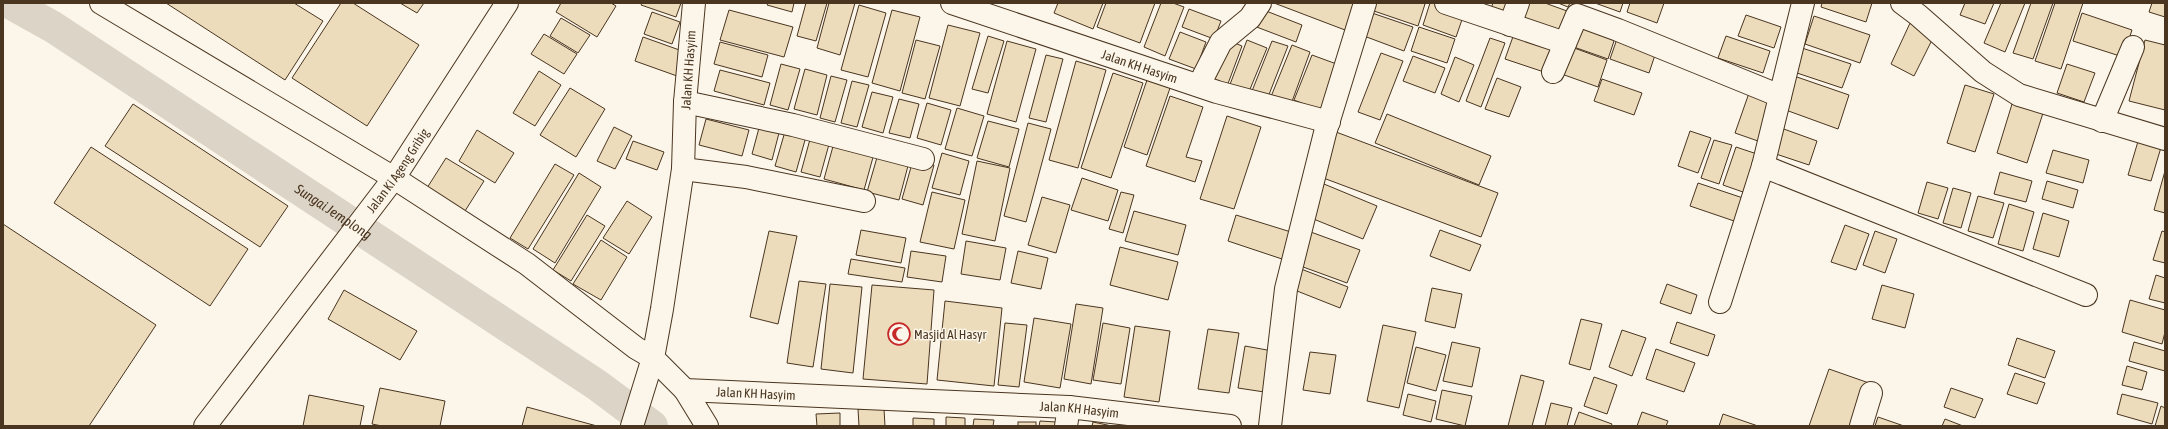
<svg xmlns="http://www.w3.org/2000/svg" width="2168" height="429" font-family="'Asap Condensed',sans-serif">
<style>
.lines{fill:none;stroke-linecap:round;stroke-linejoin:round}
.canal{stroke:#dcd4c6;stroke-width:32}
.building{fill:#ecdcbc;stroke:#4a3520}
.street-casing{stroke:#4a3520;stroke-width:24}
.primary-casing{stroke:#4a3520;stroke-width:24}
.street{stroke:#fbf6e9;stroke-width:22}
.primary{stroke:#fbf6e9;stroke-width:22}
.labels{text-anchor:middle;stroke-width:3;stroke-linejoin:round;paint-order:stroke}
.street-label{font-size:13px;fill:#4a3520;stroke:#fbf6e9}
.poi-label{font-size:13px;fill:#4a3520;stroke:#fbf6e9;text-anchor:start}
.water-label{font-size:14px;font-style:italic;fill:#4a3520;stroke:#fbf6e9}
</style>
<rect width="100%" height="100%" fill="#fbf6e9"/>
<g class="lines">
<path class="canal" id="s1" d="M10 3 53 27 597 385 652 426"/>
</g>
<g class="building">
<path d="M166 3H294L323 21 285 80Z"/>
<path d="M341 3H353L419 45 367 126 292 78Z"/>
<path d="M400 3H424L417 13Z"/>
<path d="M561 3H611L616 6 597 37 556 12Z"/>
<path d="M642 3H681L676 17 641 5Z"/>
<path d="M768 3H794L792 12 767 5Z"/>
<path d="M806 3H827L816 41 797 36Z"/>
<path d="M829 3H855L840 55 817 48Z"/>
<path d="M1058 3H1103L1093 29 1054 13Z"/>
<path d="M1106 3H1155L1140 43 1097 27Z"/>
<path d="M1161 3H1173L1184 7 1165 56 1144 47Z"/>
<path d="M1274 3H1352L1355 4 1345 30Z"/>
<path d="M1374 3H1422L1425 4 1418 26 1371 10Z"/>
<path d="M1430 3H1442L1465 11 1456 37 1423 25Z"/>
<path d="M1493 3H1512L1507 17 1490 11Z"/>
<path d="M1522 3H1545L1567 11 1559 34 1516 19Z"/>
<path d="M1558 3H1570L1568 7Z"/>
<path d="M1595 3H1623L1620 12Z"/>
<path d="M1630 3H1664L1657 23 1627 12Z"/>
<path d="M1822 3H1872L1866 22 1821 7Z"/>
<path d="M1965 3H1994L1985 24 1960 15Z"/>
<path d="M2001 3H2025L2005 52 1984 43Z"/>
<path d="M2031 3H2053L2033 59 2013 53Z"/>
<path d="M2055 3H2083L2061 69 2035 61Z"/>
<path d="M2152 3H2165V17L2149 12Z"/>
<path d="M859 5 886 13 868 77 841 70Z"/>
<path d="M1189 9 1221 21 1214 39 1182 27Z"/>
<path d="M1261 9 1302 25 1296 42 1254 26Z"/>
<path d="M729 10 793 27 784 57 720 40Z"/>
<path d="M892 10 920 17 900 91 872 83Z"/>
<path d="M652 12 680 22 672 44 644 34Z"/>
<path d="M1372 13 1413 27 1404 51 1364 36Z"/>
<path d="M2082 13 2132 30 2123 57 2073 41Z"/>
<path d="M1746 15 1781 27 1774 48 1738 36Z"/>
<path d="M1814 16 1870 35 1860 63 1805 44Z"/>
<path d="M561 18 590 35 578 53 550 36Z"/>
<path d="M1576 21 1616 35 1608 59 1568 45Z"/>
<path d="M1911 21 1936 32 1914 76 1891 64Z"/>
<path d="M948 25 980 33 960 106 929 98Z"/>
<path d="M1419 27 1455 39 1447 63 1411 51Z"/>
<path d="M1515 31 1560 46 1550 74 1505 59Z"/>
<path d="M1180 32 1206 42 1196 69 1169 59Z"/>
<path d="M544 34 577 54 564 74 531 54Z"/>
<path d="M988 36 1004 41 988 93 972 89Z"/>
<path d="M1618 36 1657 49 1649 73 1610 59Z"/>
<path d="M1726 36 1770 51 1763 73 1718 58Z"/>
<path d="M643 37 685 52 677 76 635 61Z"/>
<path d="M1490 38 1505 43 1481 107 1466 101Z"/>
<path d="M1225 39 1242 46 1226 89 1208 82Z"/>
<path d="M916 40 940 46 925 99 902 93Z"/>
<path d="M1247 40 1267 48 1248 94 1229 87Z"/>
<path d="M2145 40 2165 45V110L2129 101Z"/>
<path d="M1007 41 1036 49 1016 122 987 114Z"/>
<path d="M1272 41 1288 46 1268 97 1252 91Z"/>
<path d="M720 42 768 55 762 77 714 64Z"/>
<path d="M1292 45 1310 52 1290 107 1270 99Z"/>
<path d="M1566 45 1607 60 1598 87 1556 72Z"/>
<path d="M1802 48 1851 64 1842 88 1794 72Z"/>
<path d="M1381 53 1403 61 1380 120 1358 112Z"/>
<path d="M1046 55 1063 59 1046 122 1029 118Z"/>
<path d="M1312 55 1342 66 1324 112 1294 100Z"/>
<path d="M1413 56 1445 68 1435 93 1403 81Z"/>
<path d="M1455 57 1474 65 1459 102 1441 94Z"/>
<path d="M1076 61 1106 70 1078 168 1049 160Z"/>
<path d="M781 64 800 69 788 110 770 105Z"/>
<path d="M2067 64 2095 73 2084 102 2057 93Z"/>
<path d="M805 69 827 75 817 115 794 109Z"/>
<path d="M720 70 770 83 764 105 714 91Z"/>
<path d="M539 71 561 85 535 126 513 113Z"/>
<path d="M1113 73 1143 83 1111 178 1081 168Z"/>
<path d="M831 76 847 80 835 122 820 118Z"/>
<path d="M1794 76 1849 95 1838 129 1783 109Z"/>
<path d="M1497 78 1521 87 1509 117 1485 109Z"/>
<path d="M1602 79 1642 93 1634 115 1594 101Z"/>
<path d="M1147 80 1170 88 1147 155 1124 147Z"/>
<path d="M852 81 869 85 857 127 841 123Z"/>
<path d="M1965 85 1994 94 1975 152 1947 143Z"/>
<path d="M570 88 605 109 576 157 540 135Z"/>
<path d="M872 92 893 97 883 133 862 127Z"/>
<path d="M1749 93 1772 101 1758 141 1735 133Z"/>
<path d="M1170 96 1203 107 1186 157 1202 161 1195 182 1146 166Z"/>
<path d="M899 99 919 104 910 138 889 133Z"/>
<path d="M927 103 951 110 941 145 917 138Z"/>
<path d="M133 104 288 206 260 247 105 146Z"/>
<path d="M2012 104 2043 113 2027 163 1997 153Z"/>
<path d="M957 108 984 116 972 156 945 149Z"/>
<path d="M1387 114 1491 156 1479 185 1375 143Z"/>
<path d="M1227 116 1261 127 1234 209 1200 199Z"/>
<path d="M706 119 749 130 742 156 699 145Z"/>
<path d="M988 121 1019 129 1009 167 977 158Z"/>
<path d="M1028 123 1051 129 1026 222 1004 216Z"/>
<path d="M614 127 632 136 615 169 597 161Z"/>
<path d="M759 128 779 133 772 160 752 154Z"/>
<path d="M786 128 807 133 796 172 775 166Z"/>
<path d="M1781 128 1817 141 1809 165 1773 153Z"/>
<path d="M477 130 514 153 495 183 459 161Z"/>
<path d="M1690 131 1711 138 1698 173 1678 166Z"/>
<path d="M812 132 831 137 820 177 801 172Z"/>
<path d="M1336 132 1498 193 1481 237 1318 176Z"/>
<path d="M2139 138 2162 144 2151 181 2128 175Z"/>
<path d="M835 139 875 150 864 190 824 179Z"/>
<path d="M1714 140 1732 145 1719 184 1701 178Z"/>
<path d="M633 141 664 152 657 170 626 159Z"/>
<path d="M91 147 248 249 210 306 54 203Z"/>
<path d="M1736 147 1757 154 1743 192 1723 185Z"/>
<path d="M2053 150 2089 160 2083 183 2046 173Z"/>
<path d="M942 153 969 161 960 195 932 188Z"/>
<path d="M878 154 909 162 899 200 867 192Z"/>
<path d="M446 158 484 181 465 211 427 188Z"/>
<path d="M913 160 934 165 923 205 902 199Z"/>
<path d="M977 161 1010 168 995 241 962 234Z"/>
<path d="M555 164 574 175 528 249 510 238Z"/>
<path d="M2165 171V213L2154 210Z"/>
<path d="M2000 172 2032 181 2026 202 1994 194Z"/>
<path d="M579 173 601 187 555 263 533 249Z"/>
<path d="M1082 178 1118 190 1108 221 1071 210Z"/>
<path d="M2047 181 2078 190 2073 208 2042 199Z"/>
<path d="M1927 182 1948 188 1938 219 1918 213Z"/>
<path d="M1698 183 1749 200 1740 223 1690 206Z"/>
<path d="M1324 184 1377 206 1363 239 1311 218Z"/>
<path d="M1953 188 1971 193 1961 228 1943 223Z"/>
<path d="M932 192 965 200 954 249 920 242Z"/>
<path d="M1121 192 1134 195 1123 233 1109 229Z"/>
<path d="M1978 196 2004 203 1993 238 1968 231Z"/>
<path d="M1042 197 1070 205 1056 253 1028 245Z"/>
<path d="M627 201 652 217 629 254 603 238Z"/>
<path d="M2009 204 2034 212 2023 251 1998 244Z"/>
<path d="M1134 211 1186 225 1178 255 1125 241Z"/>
<path d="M2043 213 2069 221 2059 257 2033 249Z"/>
<path d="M587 215 605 226 571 281 553 270Z"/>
<path d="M1236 215 1291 232 1282 259 1228 241Z"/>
<path d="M3 224 156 325 89 426H3Z"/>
<path d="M1845 225 1869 234 1856 270 1831 262Z"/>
<path d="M861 230 906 238 901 263 856 255Z"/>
<path d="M1440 230 1481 245 1470 271 1430 256Z"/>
<path d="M769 231 797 236 778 324 750 317Z"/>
<path d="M1308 231 1360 250 1347 283 1295 264Z"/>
<path d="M1875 231 1897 239 1885 273 1863 265Z"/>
<path d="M2162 231 2165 232V263L2153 260Z"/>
<path d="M601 240 627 257 601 300 573 284Z"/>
<path d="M966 241 1006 248 1000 280 961 274Z"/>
<path d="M1120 247 1178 262 1168 300 1110 285Z"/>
<path d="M911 251 946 256 942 282 907 277Z"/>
<path d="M1018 251 1048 258 1041 289 1011 283Z"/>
<path d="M851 259 905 268 902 282 848 274Z"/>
<path d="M1301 269 1348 287 1340 308 1292 289Z"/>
<path d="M2156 275 2165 278V303L2149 299Z"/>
<path d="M799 281 826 284 813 367 787 363Z"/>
<path d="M830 284 862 287 853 373 821 369Z"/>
<path d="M1667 284 1697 295 1691 314 1660 303Z"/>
<path d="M872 285 934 290 927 384 863 379Z"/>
<path d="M1882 285 1914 294 1905 328 1872 319Z"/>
<path d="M1432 288 1462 294 1455 328 1425 321Z"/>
<path d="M344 290 417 331 400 360 328 319Z"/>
<path d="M2130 300 2165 310V332L2162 344 2122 332Z"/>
<path d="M945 301 1002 308 994 386 937 380Z"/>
<path d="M1076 304 1103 308 1091 384 1064 379Z"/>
<path d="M1034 318 1071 324 1060 388 1024 382Z"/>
<path d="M1581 319 1602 324 1590 370 1569 364Z"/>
<path d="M1677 322 1715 335 1708 356 1670 343Z"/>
<path d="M1005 323 1027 325 1019 387 998 385Z"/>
<path d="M1103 323 1130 328 1121 384 1093 380Z"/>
<path d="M1383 325 1416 332 1399 408 1367 401Z"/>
<path d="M1135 326 1170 331 1159 402 1124 397Z"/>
<path d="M1208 329 1239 333 1229 393 1198 389Z"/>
<path d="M1622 330 1646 338 1632 376 1609 367Z"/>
<path d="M2017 338 2055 351 2045 378 2008 365Z"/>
<path d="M1452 342 1480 348 1472 387 1443 381Z"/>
<path d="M2134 342 2165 351V371L2129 361Z"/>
<path d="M1245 346 1278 352 1271 393 1238 388Z"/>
<path d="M1416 347 1446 355 1436 391 1407 383Z"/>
<path d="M1656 349 1695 363 1684 392 1646 379Z"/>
<path d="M1310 352 1336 355 1330 394 1303 390Z"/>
<path d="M2127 366 2147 372 2142 390 2122 385Z"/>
<path d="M1829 369 1869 383 1854 426H1809Z"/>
<path d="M2015 373 2045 383 2037 404 2007 394Z"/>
<path d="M1521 375 1544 381 1532 426H1508Z"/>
<path d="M1594 377 1617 385 1607 414 1584 406Z"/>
<path d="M380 388 445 401 440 426H382L372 424Z"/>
<path d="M1951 388 1983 399 1975 418 1944 407Z"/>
<path d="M1442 390 1472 396 1465 426 1436 419Z"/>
<path d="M1408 394 1436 401 1431 422 1403 415Z"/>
<path d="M2122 394 2158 403 2152 424 2117 414Z"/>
<path d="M309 395 364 406 360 426H303Z"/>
<path d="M1551 403 1572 408 1567 426H1545Z"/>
<path d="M2161 406 2165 408V426H2155Z"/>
<path d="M527 407 597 426H522Z"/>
<path d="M858 409H884L885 426H859Z"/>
<path d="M1579 412 1612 424 1611 426H1574Z"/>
<path d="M1642 412 1668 421 1666 426H1637Z"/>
<path d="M840 413V426H817L816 414Z"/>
<path d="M1723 414 1758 426H1719Z"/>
<path d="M946 417 965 418V426H946Z"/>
<path d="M1878 417 1904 426H1875Z"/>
<path d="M913 418 934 419V426H913Z"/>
<path d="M974 419 994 420 993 426H973Z"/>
<path d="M1945 419 1963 426H1942Z"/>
<path d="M1040 421 1056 422V426H1039Z"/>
<rect x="1018" y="422" width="18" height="4"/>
<path d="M1093 422 1112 426H1092Z"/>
</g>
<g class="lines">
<g class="street-casing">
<g id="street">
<path d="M101 3 394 178 527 264 636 348 653 358 632 426"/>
<path id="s2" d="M694 3 685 102 683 169 662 309 653 358 685 390 1069 407 1230 426"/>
<path id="s3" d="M952 3 1217 92 1329 122"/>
<path d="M1446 3 1565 43"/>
<path d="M1902 3 1918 15 1983 72 2019 95 2165 139"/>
<path d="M1510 25 1518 3"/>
<path d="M1553 72 1577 15 1618 30 1780 96"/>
<path d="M1199 85 1221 42 1250 18 1260 3"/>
<path d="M685 102 793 125 923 159"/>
<path d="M2102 121 2133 47"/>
<path d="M1763 166 2086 295"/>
<path d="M683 169 746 177 864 201"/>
<path d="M1720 302 1763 166 1803 3"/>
<path d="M685 390 707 426"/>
<path d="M1066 426 1069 407"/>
<path d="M1270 426 1286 289 1325 133 1365 3"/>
<path d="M1861 426 1871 393"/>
</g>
</g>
<g class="primary-casing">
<g id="primary">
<path id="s4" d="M205 426 394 178 507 3"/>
</g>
</g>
<use href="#street" class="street"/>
<use href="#primary" class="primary"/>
</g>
<defs>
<g id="mosque-ring" transform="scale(1.15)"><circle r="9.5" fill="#fbf6e9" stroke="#c62828" stroke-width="1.5"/><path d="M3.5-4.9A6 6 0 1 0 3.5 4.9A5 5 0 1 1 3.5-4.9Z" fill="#c62828"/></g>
</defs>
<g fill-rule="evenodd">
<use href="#mosque-ring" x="899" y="334"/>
</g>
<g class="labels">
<g class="street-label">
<text dy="5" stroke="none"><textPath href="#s3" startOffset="198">Jalan KH Hasyim</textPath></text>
<text transform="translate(688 70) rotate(-86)" y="5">Jalan KH Hasyim</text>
<text dy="5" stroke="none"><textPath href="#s4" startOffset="320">Jalan Ki Ageng Gribig</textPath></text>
<text dy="5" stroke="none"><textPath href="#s2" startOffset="474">Jalan KH Hasyim</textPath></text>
<text dy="5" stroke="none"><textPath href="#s2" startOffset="798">Jalan KH Hasyim</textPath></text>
</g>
<g class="poi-label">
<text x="914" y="339">Masjid Al Hasyr</text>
</g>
<g class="water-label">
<text dy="5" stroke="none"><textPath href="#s1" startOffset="385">Sungai Jemplong</textPath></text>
</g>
</g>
<rect width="2168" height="429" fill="none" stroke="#4a3520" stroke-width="8"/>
</svg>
